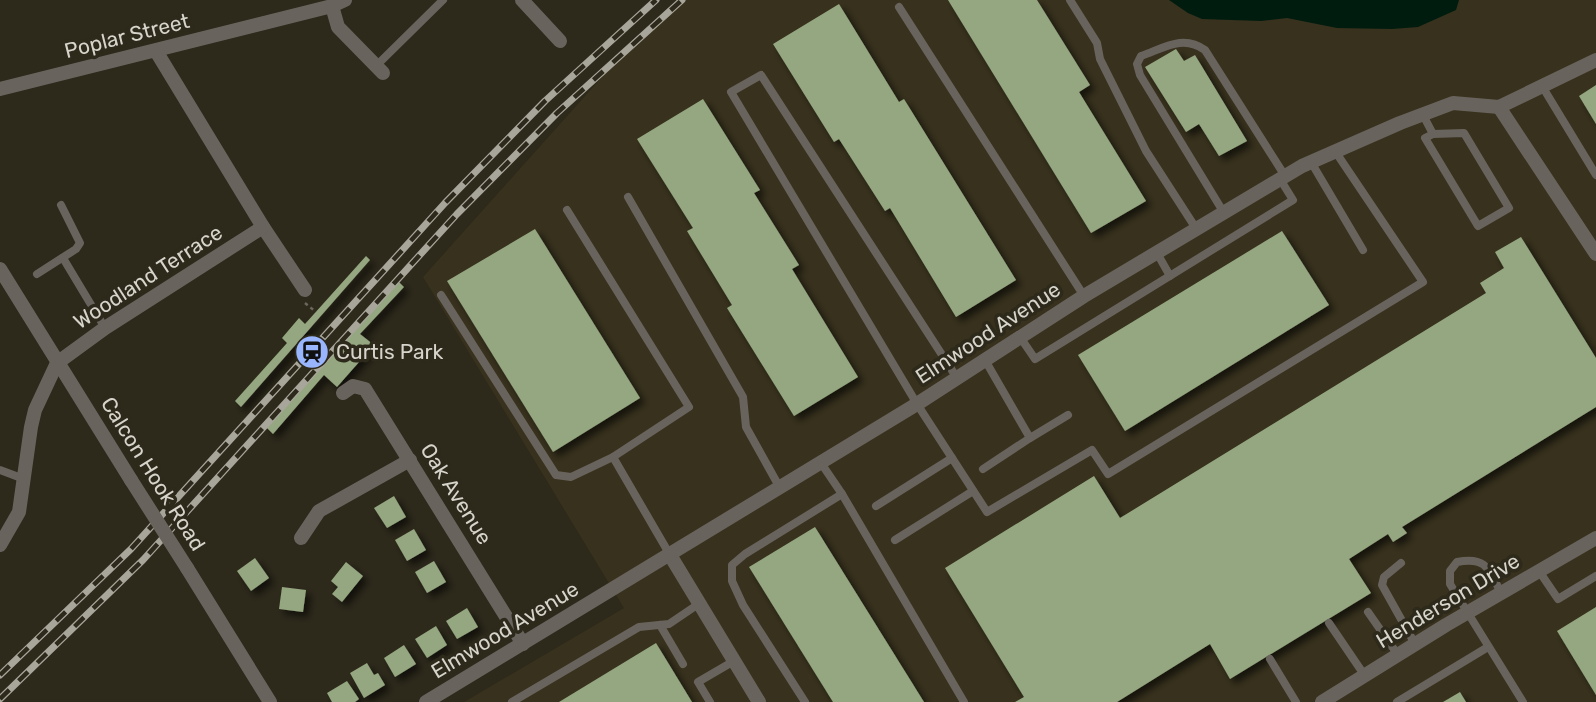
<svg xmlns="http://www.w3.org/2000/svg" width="1596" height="702" font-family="Rubik,sans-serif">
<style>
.built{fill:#37311d}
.water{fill:#001c0f}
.building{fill:#95a781;filter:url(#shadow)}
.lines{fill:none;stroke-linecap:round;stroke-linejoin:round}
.path{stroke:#6b675b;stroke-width:2.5;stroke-dasharray:3.5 3.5;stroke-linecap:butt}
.service{stroke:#69635e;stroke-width:8}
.minor{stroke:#69635e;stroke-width:14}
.tertiary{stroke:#69635e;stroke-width:14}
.rail-casing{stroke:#a8a59b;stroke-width:7}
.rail{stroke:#2d291b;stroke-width:4.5;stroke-dasharray:13;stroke-linecap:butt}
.tertiary-bridge{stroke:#69635e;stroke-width:14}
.labels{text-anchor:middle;stroke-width:7;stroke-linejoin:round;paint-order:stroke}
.street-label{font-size:21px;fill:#d6d4cb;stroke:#2d291b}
.poi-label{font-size:21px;fill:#d6d4cb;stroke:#2d291b;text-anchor:start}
</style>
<defs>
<filter id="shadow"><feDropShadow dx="5" dy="5" stdDeviation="3.5" flood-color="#0009"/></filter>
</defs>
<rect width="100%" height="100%" fill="#2d291b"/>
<path class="built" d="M684 0H1596V702H464L624 608 423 277 629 47Z"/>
<path class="water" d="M1169 0H1459L1456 10 1418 27 1392 29 1337 28 1287 18 1261 21 1202 19 1188 13Z"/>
<g class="building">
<path d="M948 0H1037L1090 85 1079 92 1146 201 1091 233Z"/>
<path d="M839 4 899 102 904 99 1016 280 956 317 890 208 885 211 839 139 834 142 773 44Z"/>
<path d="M1176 49 1184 61 1195 55 1247 141 1219 156 1199 124 1186 132 1145 67Z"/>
<path d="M1596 85V124L1579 96Z"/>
<path d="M703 99 760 190 754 193 799 265 792 269 858 377 794 416 727 308 732 305 687 231 693 228 637 139Z"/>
<path d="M535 229 640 398 553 452 447 281Z"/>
<path d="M1282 231 1329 305 1125 431 1078 355Z"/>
<path d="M1521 237 1596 358V407L1402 527 1407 533 1393 542 1388 534 1349 559 1371 593 1230 679 1210 644 1117 702H1015L1024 697 945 568 1094 476 1120 518 1486 293 1480 283 1504 268 1495 252Z"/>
<path d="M366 256 370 260 241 407 235 401 287 343 282 338 299 318 305 324Z"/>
<path d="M398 281 404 287 360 334 374 345 337 387 324 375 273 434 266 427Z"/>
<path d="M394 496 406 517 387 528 374 508Z"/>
<path d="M815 527 924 702H833L749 567Z"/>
<path d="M414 529 426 550 407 561 395 540Z"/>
<path d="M255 558 269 578 251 591 237 571Z"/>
<path d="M434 561 446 582 427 593 415 572Z"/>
<path d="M346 562 363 576 342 602 332 594 338 587 331 581Z"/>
<path d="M282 587 306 590 303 612 279 609Z"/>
<path d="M1596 607V695L1557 631Z"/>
<path d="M467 608 478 627 457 639 446 621Z"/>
<path d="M436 626 447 645 427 658 415 639Z"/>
<path d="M656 643 692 702H559Z"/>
<path d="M404 645 416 664 395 677 384 658Z"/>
<path d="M367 663 374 675 378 673 385 685 364 698 350 673Z"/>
<path d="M347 681 359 699 355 702H332L327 693Z"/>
<path d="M1460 692 1466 702H1443Z"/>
</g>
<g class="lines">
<path class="path" d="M305 303 316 312"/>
<g class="service">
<path d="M1070 0 1097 43 1100 59 1146 151 1197 230"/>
<path d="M899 7 1084 296"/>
<path d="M376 66 443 0"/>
<path d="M1542 86 1596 175"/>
<path d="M1423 115 1433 134 1425 138 1478 226 1509 208 1464 133 1433 134"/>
<path d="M1311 162 1363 250"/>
<path d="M628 197 743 397 746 427 780 488"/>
<path d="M567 210 689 407 613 457 670 555"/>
<path d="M1224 213 1140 75 1137 64 1141 56C1164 48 1183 34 1205 50L1285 176"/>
<path d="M1157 253 1170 276"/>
<path d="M63 258 105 328"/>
<path d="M37 274 76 249 80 243 61 205"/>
<path d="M441 295 556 475 571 477 613 457"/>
<path d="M1020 337 1035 359 1293 200 1280 179"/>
<path d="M985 360 1030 438 1068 415"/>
<path d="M957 378 761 75 731 92 917 404 987 512 1092 450 1108 474 1423 282 1335 151"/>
<path d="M983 469 1030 438"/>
<path d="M0 470 24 479"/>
<path d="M842 494 964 702"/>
<path d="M876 506 952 458"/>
<path d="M895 540 973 491"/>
<path d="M1401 563 1384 577 1382 585 1415 644"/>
<path d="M1539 571 1558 599 1596 576"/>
<path d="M1501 593C1489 570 1487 556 1457 562L1450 571V584L1523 702"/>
<path d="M1368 612 1398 655"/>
<path d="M1329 623 1365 676"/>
<path d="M660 625 683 664"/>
<path d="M1270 659 1296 702"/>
<path d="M512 702 639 627 669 624 700 603"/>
<path d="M710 702 698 682 734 661"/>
<path d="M805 702 743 605 732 581V565L745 554 842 494 821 463"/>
<path d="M1397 702 1488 647"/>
</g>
<g class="minor">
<path d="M522 0 560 41"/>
<path d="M332 6 338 27 383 73"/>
<path d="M156 51 263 227 305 290"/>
<path d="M0 89 332 6 345 0"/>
<path d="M1499 107 1596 254"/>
<path d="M343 393 353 386 365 389 523 644"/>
<path d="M301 538 319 511 410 460"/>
<path d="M0 545 19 512 31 427 35 410 57 363 105 328 263 227"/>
<path d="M670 555 759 702"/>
<path d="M426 702 917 404 1084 296 1302 166 1400 123 1453 103 1499 107 1596 60"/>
<path d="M1322 702 1446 625 1596 538"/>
</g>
<g class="tertiary">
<path d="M0 269 131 480"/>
<path d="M187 568 270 702"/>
</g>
<g class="rail-casing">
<g id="rail">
<path d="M0 675 131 549 445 203 545 101 656 0"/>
<path d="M0 699 143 560 457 214 557 113 682 0"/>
</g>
</g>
<use href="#rail" class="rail"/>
<path class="tertiary-bridge" d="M131 480 187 568"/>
</g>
<defs>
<g id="station-disc" transform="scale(1.75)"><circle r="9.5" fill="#98b5fd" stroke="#2d291b"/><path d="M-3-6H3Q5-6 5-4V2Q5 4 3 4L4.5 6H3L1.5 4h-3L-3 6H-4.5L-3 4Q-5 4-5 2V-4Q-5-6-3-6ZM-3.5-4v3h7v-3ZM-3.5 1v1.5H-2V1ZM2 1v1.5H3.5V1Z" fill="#111"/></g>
</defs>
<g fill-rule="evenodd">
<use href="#station-disc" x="312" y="352"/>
</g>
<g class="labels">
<g class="street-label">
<text transform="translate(127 36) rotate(-14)" y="7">Poplar Street</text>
<text transform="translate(148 277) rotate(-33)" y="7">Woodland Terrace</text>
<text transform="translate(988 333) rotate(-33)" y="7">Elmwood Avenue</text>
<text transform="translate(153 474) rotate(58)" y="7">Calcon Hook Road</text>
<text transform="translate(456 494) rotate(58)" y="7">Oak Avenue</text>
<text transform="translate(1448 601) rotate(-31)" y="7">Henderson Drive</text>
<text transform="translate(505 630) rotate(-31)" y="7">Elmwood Avenue</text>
</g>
<g class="poi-label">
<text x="336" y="359">Curtis Park</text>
</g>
</g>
</svg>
